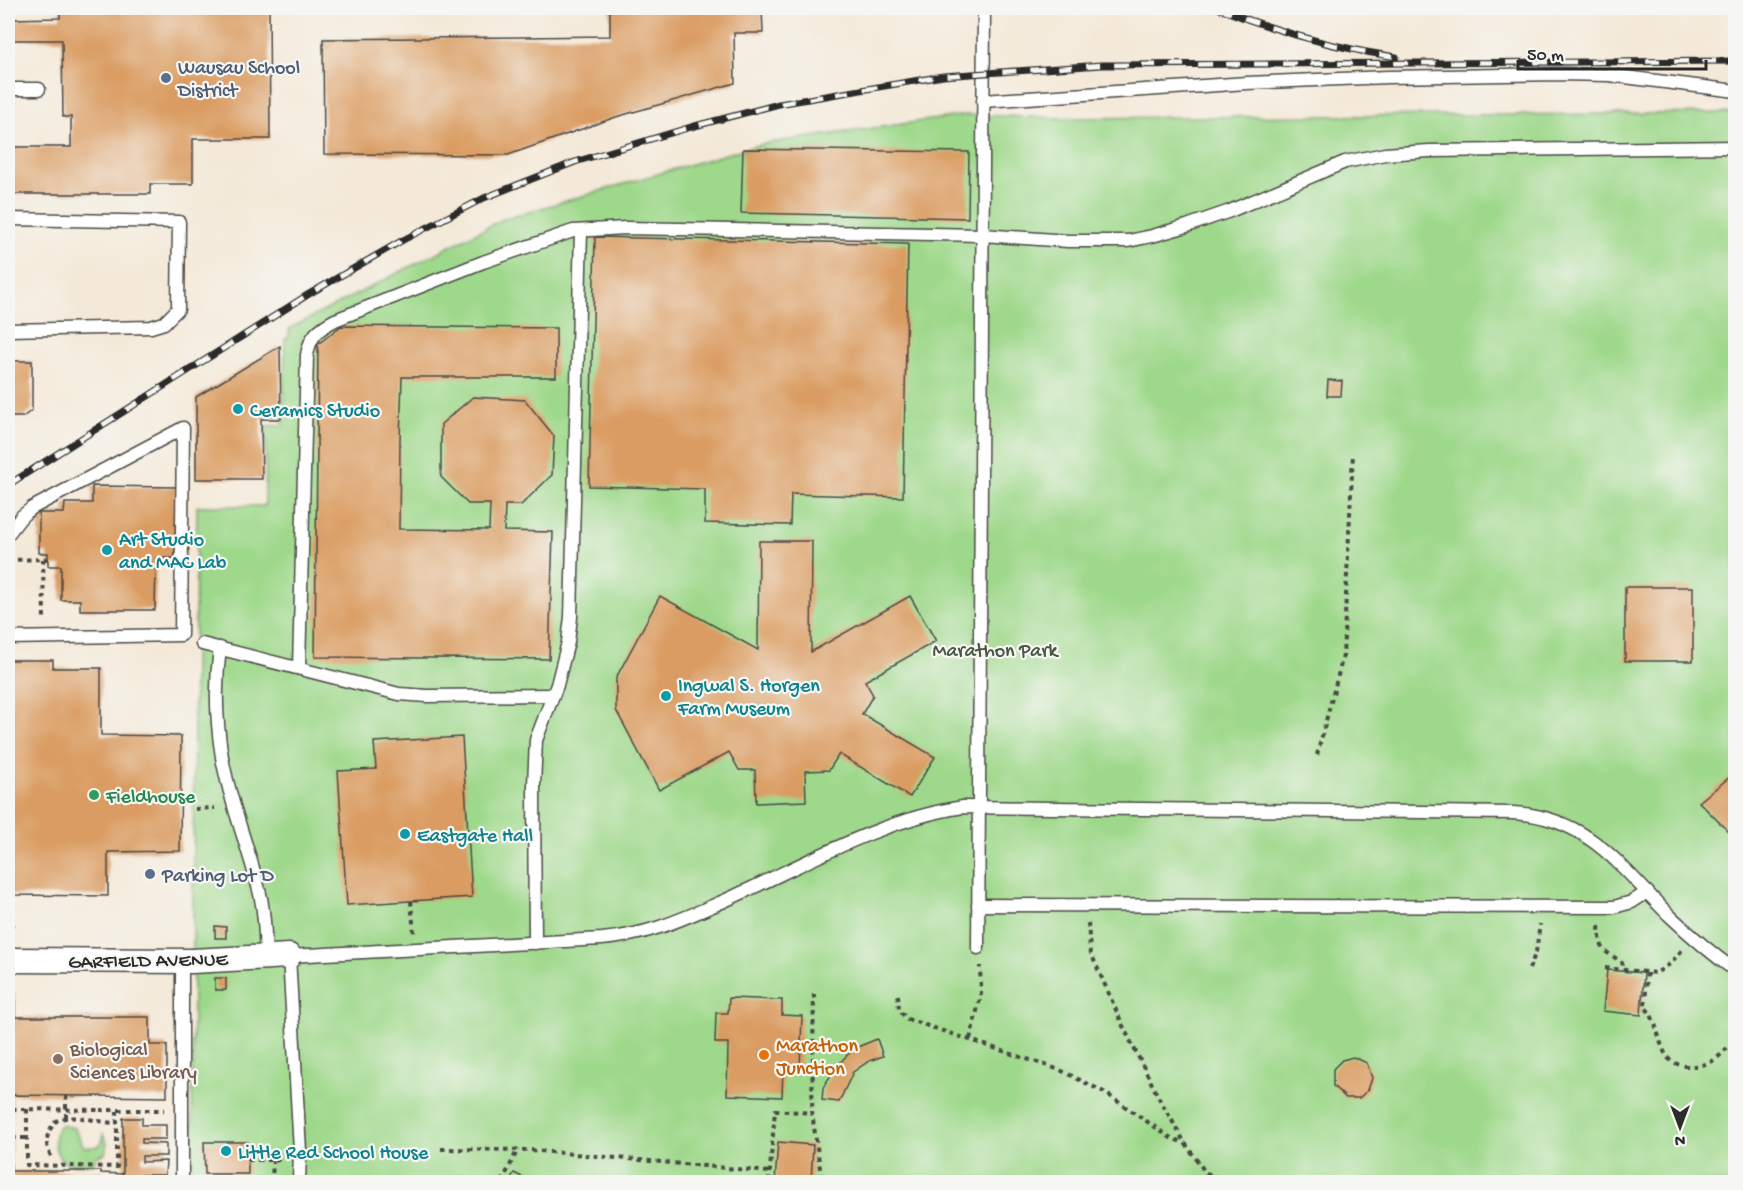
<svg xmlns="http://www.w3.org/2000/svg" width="1743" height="1190" font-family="'Gochi Hand',sans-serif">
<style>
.green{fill:#9ed88a;stroke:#64825a;stroke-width:1.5}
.building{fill:#da9c62}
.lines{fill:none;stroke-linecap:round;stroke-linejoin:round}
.service-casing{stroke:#494845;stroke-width:15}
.minor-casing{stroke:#494845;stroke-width:27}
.path{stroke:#494845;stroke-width:4;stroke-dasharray:4.5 4.5;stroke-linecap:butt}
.service{stroke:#fff;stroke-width:12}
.minor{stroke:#fff;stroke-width:24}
.rail-casing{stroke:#2b2b2b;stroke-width:7}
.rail{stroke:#f6f6f2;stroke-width:4.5;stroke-dasharray:14;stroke-linecap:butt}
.path-bridge{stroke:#494845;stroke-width:4;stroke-dasharray:4.5 4.5;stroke-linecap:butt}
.service-dot{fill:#5c6f8a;stroke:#f6f6f2;stroke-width:2}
.culture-dot{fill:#0f9aa8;stroke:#f6f6f2;stroke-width:2}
.leisure-dot{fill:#2e9e5b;stroke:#f6f6f2;stroke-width:2}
.food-dot{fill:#e8710a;stroke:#f6f6f2;stroke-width:2}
.education-dot{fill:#8d6e63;stroke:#f6f6f2;stroke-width:2}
.labels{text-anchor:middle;stroke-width:4.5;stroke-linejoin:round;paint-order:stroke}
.service-label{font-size:20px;fill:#4e5e75;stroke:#f6f6f2;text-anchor:start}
.culture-label{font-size:20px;fill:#0d838f;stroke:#f6f6f2;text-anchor:start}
.park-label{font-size:20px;fill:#485643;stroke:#f6f6f2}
.leisure-label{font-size:20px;fill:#27864d;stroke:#f6f6f2;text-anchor:start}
.street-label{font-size:20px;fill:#2b2b2b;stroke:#f6f6f2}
.food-label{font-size:20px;fill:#c56008;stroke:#f6f6f2;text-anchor:start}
.education-label{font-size:20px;fill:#785e54;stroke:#f6f6f2;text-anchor:start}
</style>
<rect width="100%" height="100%" fill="#f6f6f2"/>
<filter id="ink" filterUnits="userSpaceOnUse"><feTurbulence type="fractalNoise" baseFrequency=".0167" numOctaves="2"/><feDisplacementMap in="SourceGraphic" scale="12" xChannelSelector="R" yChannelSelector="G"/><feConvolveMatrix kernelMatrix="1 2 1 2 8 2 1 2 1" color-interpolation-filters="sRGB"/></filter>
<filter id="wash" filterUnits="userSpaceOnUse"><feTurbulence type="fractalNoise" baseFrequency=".008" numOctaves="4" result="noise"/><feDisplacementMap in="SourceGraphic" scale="24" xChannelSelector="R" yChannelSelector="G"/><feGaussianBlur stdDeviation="1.35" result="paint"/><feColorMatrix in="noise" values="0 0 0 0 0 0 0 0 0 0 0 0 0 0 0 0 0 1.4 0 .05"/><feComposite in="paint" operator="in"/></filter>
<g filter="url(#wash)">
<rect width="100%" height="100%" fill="#f4e9d8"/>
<g class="green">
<path d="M1735 113V1182H192L194 674 197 506H265L266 426 283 425 285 339 289 337V329L501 220 743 149 768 143 966 115 1064 118Z"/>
<path d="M61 1125 74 1128 84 1147H96L101 1144 103 1134 107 1143 105 1154 97 1156 93 1164C85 1164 74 1166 67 1163 54 1159 50 1132 61 1125Z"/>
</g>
<g id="blocks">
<g class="building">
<path d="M60 8H269L270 139H193V184H150V194H8V147H71V117H63L62 40H8V19L60 18Z"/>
<path d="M610 8H762L763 33H734L735 83 616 117 508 155 324 154 323 39 610 36Z"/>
<path d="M743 149 969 152 968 218 741 213Z"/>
<path d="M595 237 908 244 903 497 791 494 790 525 705 523V489L589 486Z"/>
<path d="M341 326 556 328V377H402L400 440 399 529 489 530 490 504H468L441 477V424L473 397 525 400 554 436 552 475 521 505H505L504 531 553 532 549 659 315 657 318 344Z"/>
<path d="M280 346 281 419H261L262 479H196V397Z"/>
<path d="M8 361H32V410L23 417H8Z"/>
<path d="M1328 380 1342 381 1341 396H1327Z"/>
<path d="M92 486 176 487 175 558H156L155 610H80V600H61V566H48V553H39V513H64L65 503H92Z"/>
<path d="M759 541H812L811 652 910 596 936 641 865 681 873 695 862 714 935 757 910 797 839 754 829 770 805 771 806 801 756 803 755 770H739L729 752 659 790 616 710V678L660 596 758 650Z"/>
<rect x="1625" y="587" width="68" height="74"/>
<path d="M8 660H53V668H101V735L181 736 180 851 108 852V896L8 895Z"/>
<path d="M462 737 472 897 347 905 338 771 376 769 374 742Z"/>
<path d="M1736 772V839L1699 802Z"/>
<path d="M215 926 226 927V938H215Z"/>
<path d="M1607 970 1644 973 1641 1015 1603 1011Z"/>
<rect x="215" y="978" width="11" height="12"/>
<path d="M8 993H15V1017H150V1045H167V1097L12 1095 11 1171H101V1173L123 1174V1118H142V1125H166V1139H142V1143L166 1144V1156H142V1162L166 1161 165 1175H142V1182H8Z"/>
<path d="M729 998 782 1000V1015L802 1016 800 1068 783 1067 782 1097 727 1095 728 1043H715L716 1013H728Z"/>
<path d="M877 1039 883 1056 869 1061 853 1072 839 1102 822 1100 823 1088 834 1070 846 1056 860 1046Z"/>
<path d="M1353 1057 1367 1063 1372 1078 1368 1090 1359 1098H1346L1333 1086V1069L1342 1060Z"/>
<path d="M204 1142H248V1174H205Z"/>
<path d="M778 1142 813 1145 811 1182H775Z"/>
<path d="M514 1173 532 1182H509Z"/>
</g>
</g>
</g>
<g filter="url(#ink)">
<use href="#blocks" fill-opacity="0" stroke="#494845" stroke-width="1.5"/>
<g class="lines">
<g class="service-casing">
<g id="service">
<path d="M8 89H39"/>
<path d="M983 101 1247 83 1388 77 1557 74 1609 75 1736 91"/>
<path d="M8 219 179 222 178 309 164 323 151 327 8 330"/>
<path d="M8 534 22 516 32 508 183 428 181 635 8 638"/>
<path d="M202 644 399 694 427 696 552 695"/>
<path d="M220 648C215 684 216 720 222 757 230 804 249 848 260 894 265 914 265 936 266 957"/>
<path d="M299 668 307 355C310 336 318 329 335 320L483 262 573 231 626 228 982 235 1068 241H1128L1152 236 1187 226 1230 211 1345 162 1385 154 1429 151 1736 147"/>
<path d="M978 905 1614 907 1632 902 1647 892"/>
<path d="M535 943 534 785 536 740 557 685 568 642 571 617 581 231"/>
<path d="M978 948 984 8"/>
<path d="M182 961V1182"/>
<path d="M299 1182 300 1151 289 956 602 939C649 935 682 919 724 901 802 866 878 820 963 807L1513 813C1588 817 1620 866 1669 915 1690 935 1712 954 1736 971"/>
</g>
</g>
<g class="minor-casing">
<path id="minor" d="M8 960 192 961 289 956"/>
</g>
<g class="path">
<path d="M43 559 44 619"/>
<path d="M8 560 48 559"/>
<path d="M1317 755 1343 656 1353 453"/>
<path d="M195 809 215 808"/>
<path d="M12 895V929"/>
<path d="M411 901 414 933"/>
<path d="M1088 923 1090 951 1123 1026 1159 1098 1185 1143 1212 1182"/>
<path d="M1599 926C1601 951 1601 949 1622 962L1624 970"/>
<path d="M1605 968 1656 973 1670 964 1682 950"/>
<path d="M1529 969 1536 952 1540 924"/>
<path d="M1647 973 1645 1007C1658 1021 1657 1039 1666 1055 1670 1062 1678 1065 1686 1066 1712 1067 1721 1057 1736 1036"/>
<path d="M814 994 812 1113 822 1182"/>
<path d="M898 995 899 1010 907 1019 1060 1070 1104 1092 1171 1138 1185 1143"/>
<path d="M970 1039 981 995 980 966"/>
<path d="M66 1095V1118"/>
<path d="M27 1109V1165L117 1167V1111"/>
<path d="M100 1110H164"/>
<path d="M12 1138H27"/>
<path d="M441 1149 530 1150 770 1172"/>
<path d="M51 1156C44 1143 46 1133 56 1121 76 1112 96 1123 117 1123"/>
<path d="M248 1160H283"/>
<path d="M1206 1173 1226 1180 1247 1182"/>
<path d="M272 1182 273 1160"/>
<path d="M502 1182 518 1149"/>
<path d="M769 1182 775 1110 812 1113"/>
</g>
<use href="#service" class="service"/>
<use href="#minor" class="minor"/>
<g class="rail-casing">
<g id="rail">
<path d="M1218 8C1275 31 1335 48 1396 57"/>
<path d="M8 485 309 294 403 240 484 198 575 162 691 127 779 104 943 76 1101 65 1736 61"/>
</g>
</g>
<use href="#rail" class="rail"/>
<path class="path-bridge" d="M12 1109 100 1110"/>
</g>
</g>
<g class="service-dot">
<circle cx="166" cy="78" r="6"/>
<circle cx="150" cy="874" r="6"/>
</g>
<g class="culture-dot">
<circle cx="238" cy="409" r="6"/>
<circle cx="107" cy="550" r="6"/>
<circle cx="666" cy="696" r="6"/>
<circle cx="405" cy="834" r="6"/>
<circle cx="226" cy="1151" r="6"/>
</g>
<circle class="leisure-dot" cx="94" cy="795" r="6"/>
<circle class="food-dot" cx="764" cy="1055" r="6"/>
<circle class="education-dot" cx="58" cy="1059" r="6"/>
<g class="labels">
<g class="service-label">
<text x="178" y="73">Wausau School<tspan x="178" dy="23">District</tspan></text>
<text x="162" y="881">Parking Lot D</text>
</g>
<g class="culture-label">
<text x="250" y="416">Ceramics Studio</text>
<text x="119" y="545">Art Studio<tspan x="119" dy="23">and MAC Lab</tspan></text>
<text x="678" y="691">Ingwal S. Horgen<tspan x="678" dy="23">Farm Museum</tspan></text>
<text x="417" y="841">Eastgate Hall</text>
<text x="238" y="1158">Little Red School House</text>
</g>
<g class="park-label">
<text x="995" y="656">Marathon Park</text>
</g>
<g class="leisure-label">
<text x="106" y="802">Fieldhouse</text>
</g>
<g class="street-label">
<text transform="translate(148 959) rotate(-1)" y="7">GARFIELD AVENUE</text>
</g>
<g class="food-label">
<text x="776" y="1051">Marathon<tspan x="776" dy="23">Junction</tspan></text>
</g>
<g class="education-label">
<text x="70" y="1055">Biological<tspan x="70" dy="23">Sciences Library</tspan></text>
</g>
</g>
<rect width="1743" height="1190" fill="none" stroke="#f6f6f2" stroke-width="30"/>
<g transform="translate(1680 1127) rotate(180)" stroke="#f6f6f2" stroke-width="4.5" paint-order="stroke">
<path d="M0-4.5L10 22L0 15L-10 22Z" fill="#2b2b2b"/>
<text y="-9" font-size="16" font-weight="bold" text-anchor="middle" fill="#2b2b2b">N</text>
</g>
<path d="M1518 60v9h188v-9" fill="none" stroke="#2b2b2b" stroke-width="3"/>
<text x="1527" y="60" font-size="18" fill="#2b2b2b" stroke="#f6f6f2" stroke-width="4.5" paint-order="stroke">50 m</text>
</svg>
